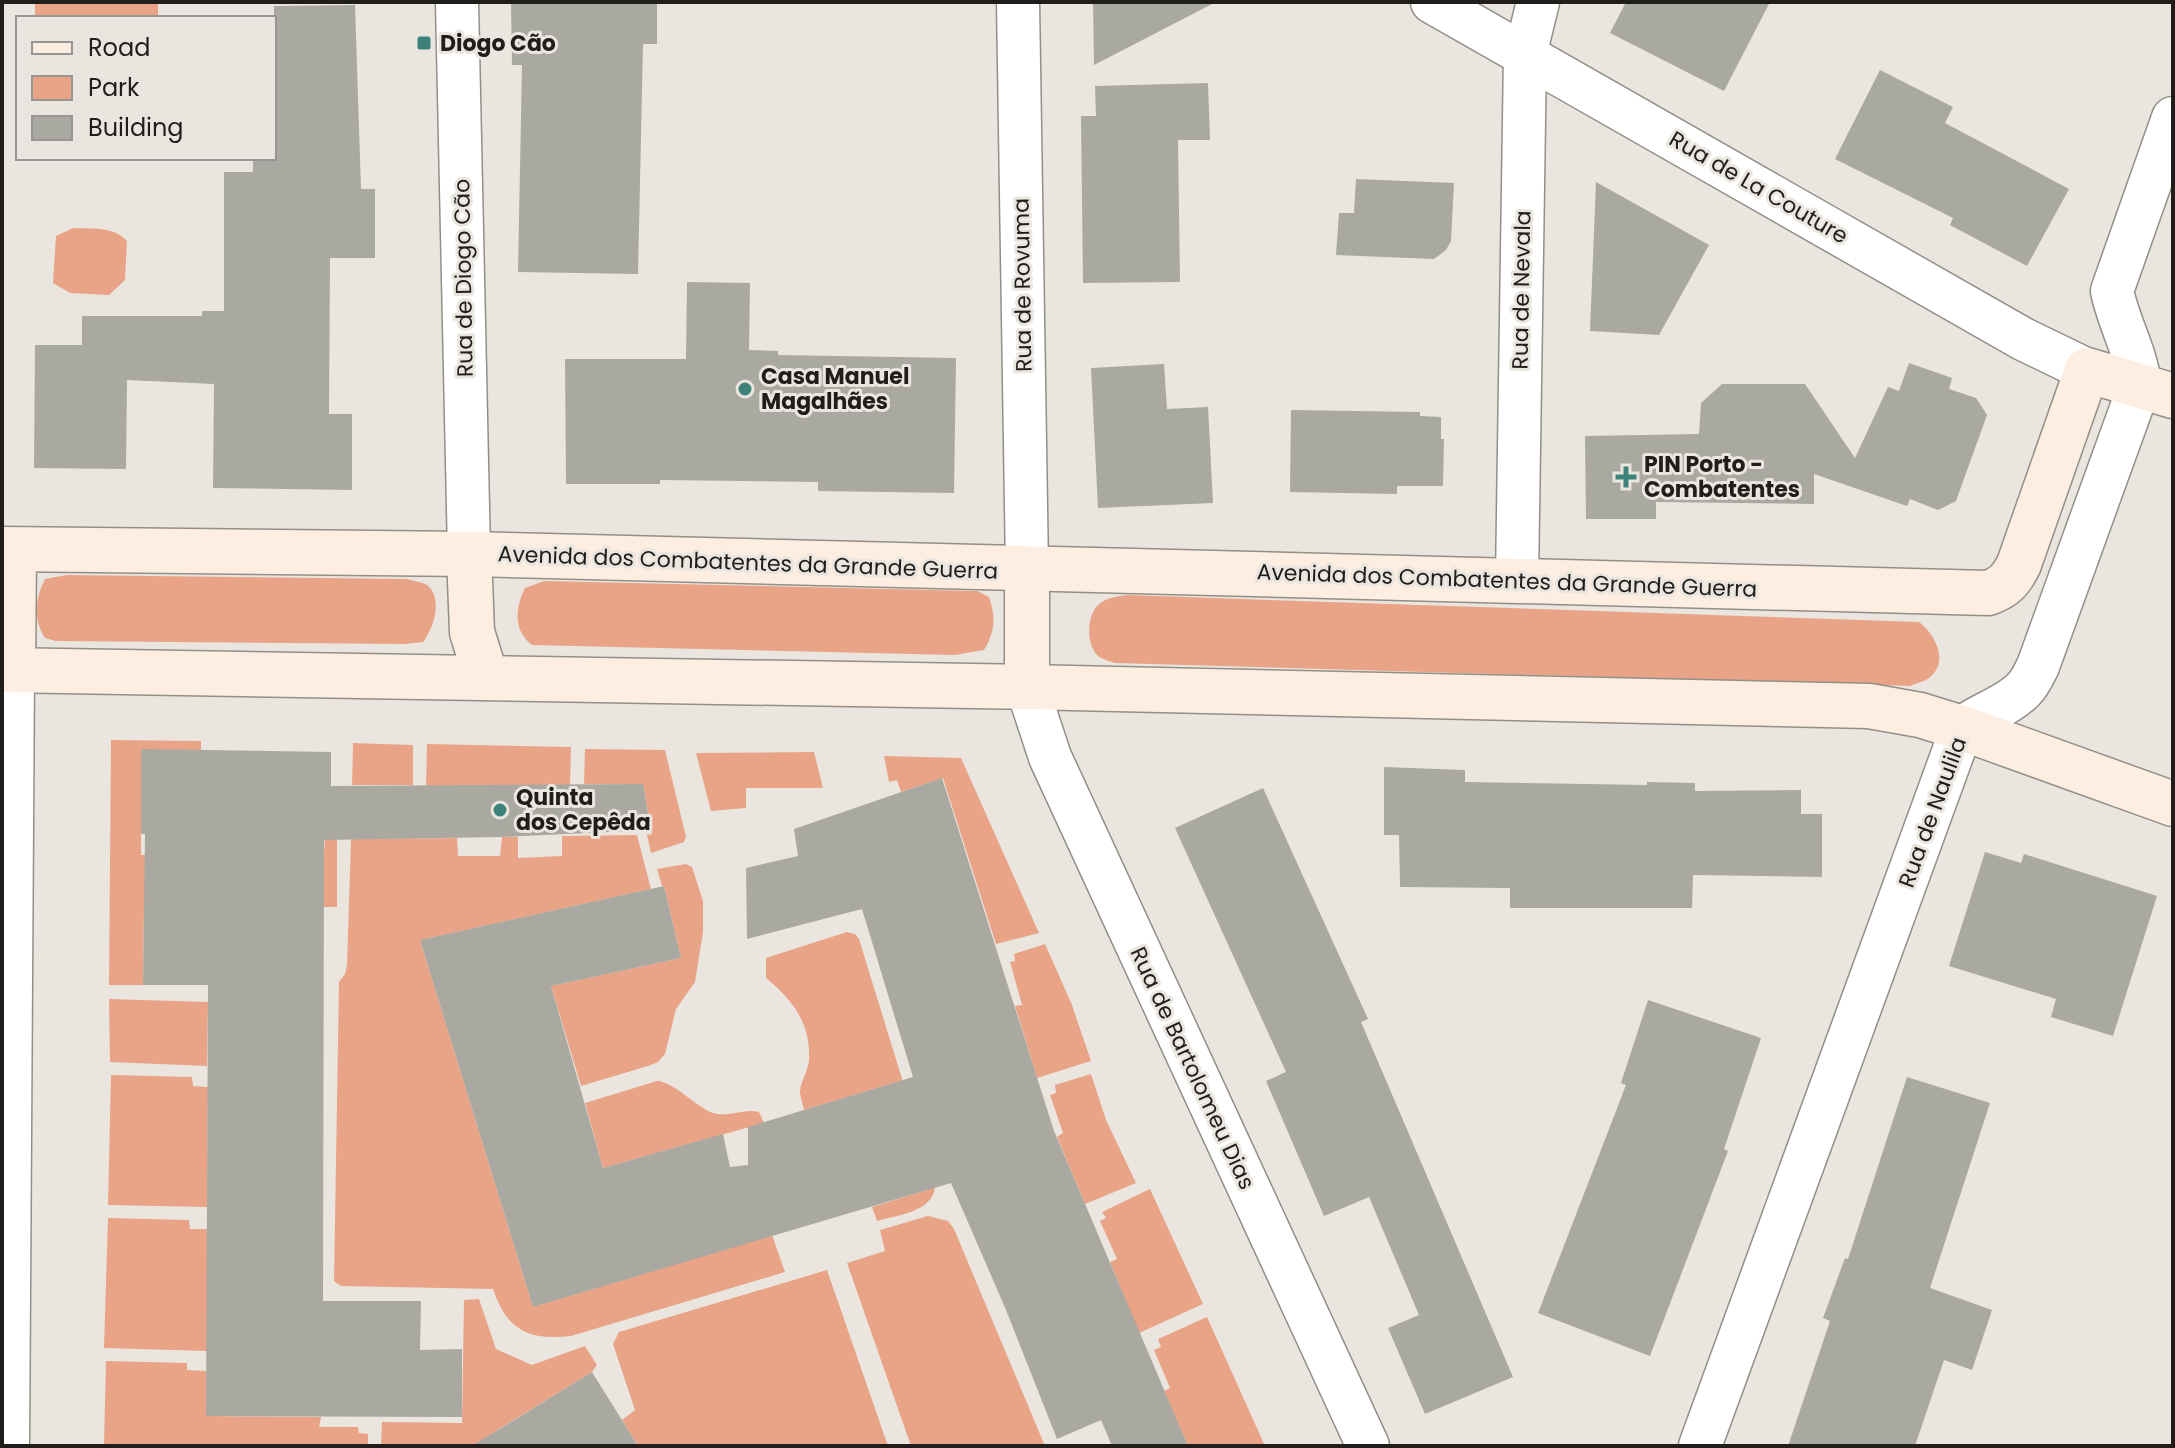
<svg xmlns="http://www.w3.org/2000/svg" width="2175" height="1448" font-family="Poppins,sans-serif">
<style>
.green{fill:#e9a487}
.building{fill:#a9a8a1}
.lines{fill:none;stroke-linecap:round;stroke-linejoin:round}
.street-casing{stroke:#928f88;stroke-width:45}
.secondary-casing{stroke:#928f88;stroke-width:47}
.street{stroke:#fff;stroke-width:42}
.secondary{stroke:#fdeee1;stroke-width:44}
.poi-dot{fill:#3c827b;stroke:#eae6df;stroke-width:3}
.labels{text-anchor:middle;stroke-width:6;stroke-linejoin:round;paint-order:stroke}
.poi-label{font-size:22px;font-weight:bold;fill:#1f1e1b;stroke:#eae6df;text-anchor:start}
.street-label{font-size:22px;fill:#1f1e1b;stroke:#eae6df}
</style>
<rect width="100%" height="100%" fill="#eae6df"/>
<g class="green">
<rect x="35" y="2" width="123" height="16"/>
<path d="M73 228C91 229 114 226 127 241L125 280 109 295 70 293 53 283 56 236Z"/>
<path d="M67 575 407 579C413 581 422 582 427 585 444 599 433 629 423 642L406 644 56 641 45 638C33 619 35 599 45 579Z"/>
<path d="M544 581 977 591 989 597C996 617 995 632 984 650L955 655 532 645C513 631 515 608 525 588Z"/>
<path d="M1127 595 1919 622C1935 634 1950 662 1929 678 1924 682 1916 683 1910 686L1115 663C1109 661 1101 659 1097 655 1086 643 1087 617 1097 606 1106 597 1116 597 1127 595Z"/>
<path d="M111 740 201 741V750H141V855L324 856 325 835H337V907H144L143 985H109Z"/>
<path d="M353 743 413 745V785H352Z"/>
<path d="M427 744 571 747 570 785 426 786Z"/>
<path d="M585 749 665 750 686 837 684 842 651 853 647 835 652 834 643 784H584Z"/>
<path d="M814 752 823 788H746V808L711 811 696 753Z"/>
<path d="M884 756 961 758 1039 933 996 944 943 778 901 792 897 780 889 782Z"/>
<path d="M637 835 651 889 420 940 533 1307 772 1235 785 1272 571 1336C528 1341 507 1330 493 1289L341 1286 334 1281 339 982 345 974 347 965 351 839 457 838 458 856H500L502 837H518V858L562 856V836Z"/>
<path d="M686 864 692 867 703 901V932L695 982 676 1009 665 1054 658 1062 648 1066 581 1086 551 986 681 958 664 886H662L657 869Z"/>
<path d="M847 932 855 934 859 939 935 1186C934 1212 897 1215 877 1221L872 1207 927 1190 897 1082 804 1110C803 1104 800 1096 800 1091 801 1081 808 1071 809 1060 811 1024 793 1000 766 978V958Z"/>
<path d="M1045 944 1072 1005 1091 1061 1037 1078 1015 1006 1022 1005 1010 962 1015 961 1014 954Z"/>
<path d="M109 999 208 1002 207 1066 110 1062Z"/>
<path d="M1091 1074 1106 1120 1136 1183 1085 1204 1057 1137 1063 1133 1050 1095 1056 1093 1055 1085Z"/>
<path d="M111 1075 192 1077 193 1086 208 1087 207 1207 108 1205Z"/>
<path d="M657 1081C673 1081 696 1107 713 1113 729 1118 744 1108 759 1112L764 1123 603 1168 585 1103Z"/>
<path d="M1150 1189 1203 1304 1139 1333 1110 1262 1117 1259 1100 1221 1106 1218 1102 1212Z"/>
<path d="M928 1216 948 1221 954 1229 1045 1446H911L847 1263 885 1251 880 1230Z"/>
<path d="M108 1218 189 1220 190 1229H207V1351L104 1348Z"/>
<path d="M827 1270 888 1446H638L622 1420 635 1410 613 1344 619 1332Z"/>
<path d="M479 1299 496 1349 532 1365 585 1346 597 1365 592 1372 491 1434 498 1446H381L382 1422 462 1423 464 1300Z"/>
<path d="M1207 1317 1265 1446H1188L1164 1391 1170 1388 1154 1350 1161 1347 1158 1339Z"/>
<path d="M106 1361 187 1363V1370L206 1371V1416L321 1417 319 1427H358L359 1433 368 1434V1446H104Z"/>
</g>
<g class="building">
<path d="M511 2H657V44H643L638 274 518 272 522 65H512Z"/>
<path d="M1093 2H1216L1094 65Z"/>
<path d="M1626 2H1770L1724 91 1610 33Z"/>
<path d="M355 5 361 189H375V258H330L329 414H352V490L213 488 214 384 127 380 126 469 34 468 35 345H82V316H202V311H224V172H253V160H274V6Z"/>
<path d="M1880 70 1953 107 1945 123 2069 189 2027 266 1950 225 1953 218 1835 159Z"/>
<path d="M1208 83 1210 140H1178L1180 282 1083 283 1081 116H1096L1095 86Z"/>
<path d="M1356 179 1454 183 1451 241 1446 250 1434 259 1336 255 1339 213H1354Z"/>
<path d="M1596 182 1709 245 1659 335 1590 331Z"/>
<path d="M687 282 750 283 749 350 778 351V355L956 358 954 493 818 491V482L660 480V484H566L565 359H686Z"/>
<path d="M1909 363 1952 378 1949 389 1976 398 1987 415 1956 501 1938 510 1910 499 1907 506 1814 474V504L1656 502V519H1586L1585 436 1699 434 1701 403 1722 384H1805L1855 458 1888 387 1899 391Z"/>
<path d="M1164 364 1167 409 1208 407 1213 503 1098 508 1091 368Z"/>
<path d="M1291 410 1420 412V416L1441 417V439H1444L1443 486H1397V494L1290 492Z"/>
<path d="M141 749 331 752V786L643 784 651 830 502 837 324 840 323 1301H421L420 1350 462 1349V1417L206 1416 208 985H143L145 834H141Z"/>
<path d="M1384 767 1465 770V782L1647 785V782L1695 783V791L1801 790V814H1822V877L1693 875 1692 908H1510V888L1400 887 1399 835H1384Z"/>
<path d="M942 778 1054 1131 1188 1446H1112L1101 1420 1057 1439 1006 1310 951 1183 533 1307 420 940 664 886 681 958 551 986 603 1168 723 1134 730 1167 748 1165V1127L913 1077 862 909 747 939 746 868 798 856 794 829Z"/>
<path d="M1263 788 1368 1019 1361 1022 1513 1377 1425 1414 1388 1328 1419 1315 1369 1197 1324 1216 1266 1081 1286 1072 1175 828Z"/>
<path d="M1985 852 2021 863 2024 854 2157 896 2113 1036 2051 1017 2056 999 1949 966Z"/>
<path d="M1648 1000 1761 1038 1724 1149 1728 1151 1650 1356 1538 1313 1626 1085 1621 1083Z"/>
<path d="M1907 1077 1990 1103 1930 1288 1992 1310 1972 1370 1944 1360 1915 1446H1788L1830 1321 1823 1318 1845 1258 1848 1259Z"/>
<path d="M592 1372 638 1446H472Z"/>
</g>
<g class="lines">
<g class="street-casing">
<g id="street">
<path d="M457 2 469 554"/>
<path d="M1018 2 1027 569"/>
<path d="M1432 2 2023 339 2087 370"/>
<path d="M1517 579 1525 55 1538 2"/>
<path d="M1027 687 1050 757 1368 1446"/>
<path d="M8 1446 13 670"/>
<path d="M1700 1446 1962 728C1981 713 2007 707 2024 689 2030 683 2034 674 2038 666L2140 384C2136 352 2119 324 2112 291L2173 118"/>
</g>
</g>
<g class="secondary-casing">
<g id="secondary">
<path d="M2 549 469 554 1988 593C2005 587 2011 580 2019 564L2087 370 2173 396"/>
<path d="M469 554 472 632 486 677"/>
<path d="M1027 569V687"/>
<path d="M2 670 1027 687 1869 706 1920 715 1962 728 2173 804"/>
<path d="M13 670 14 550"/>
</g>
</g>
<use href="#street" class="street"/>
<use href="#secondary" class="secondary"/>
</g>
<g class="poi-dot">
<rect x="416" y="35" width="16" height="16" rx="4"/>
<circle cx="745" cy="389" r="8"/>
<path d="M1622 465h8v8h8v8h-8v8h-8v-8h-8v-8h8z"/>
<circle cx="500" cy="810" r="8"/>
</g>
<g class="labels">
<g class="poi-label">
<text x="440" y="51">Diogo Cão</text>
<text x="761" y="384">Casa Manuel<tspan x="761" dy="25">Magalhães</tspan></text>
<text x="1644" y="472">PIN Porto -<tspan x="1644" dy="25">Combatentes</tspan></text>
<text x="516" y="805">Quinta<tspan x="516" dy="25">dos Cepêda</tspan></text>
</g>
<g class="street-label">
<text transform="translate(1759 187) rotate(30)" y="8">Rua de La Couture</text>
<text transform="translate(463 278) rotate(-91)" y="8">Rua de Diogo Cão</text>
<text transform="translate(1022 285) rotate(-91)" y="8">Rua de Rovuma</text>
<text transform="translate(1521 290) rotate(-89)" y="8">Rua de Nevala</text>
<text transform="translate(748 562) rotate(2)" y="8">Avenida dos Combatentes da Grande Guerra</text>
<text transform="translate(1507 580) rotate(2)" y="8">Avenida dos Combatentes da Grande Guerra</text>
<text transform="translate(1932 812) rotate(-70)" y="8">Rua de Naulila</text>
<text transform="translate(1193 1068) rotate(65)" y="8">Rua de Bartolomeu Dias</text>
</g>
</g>
<rect width="2175" height="1448" fill="none" stroke="#1f1e1b" stroke-width="8"/>
<rect x="16" y="16" width="260" height="144" fill="#eae6df" stroke="#999691" stroke-width="2"/>
<rect x="32" y="42" width="40" height="12" fill="#fdeee1" stroke="#999691" stroke-width="2"/>
<text x="88" y="56" font-size="24" fill="#1f1e1b">Road</text>
<rect x="32" y="76" width="40" height="24" fill="#e9a487" stroke="#999691" stroke-width="2"/>
<text x="88" y="96" font-size="24" fill="#1f1e1b">Park</text>
<rect x="32" y="116" width="40" height="24" fill="#a9a8a1" stroke="#999691" stroke-width="2"/>
<text x="88" y="136" font-size="24" fill="#1f1e1b">Building</text>
</svg>
